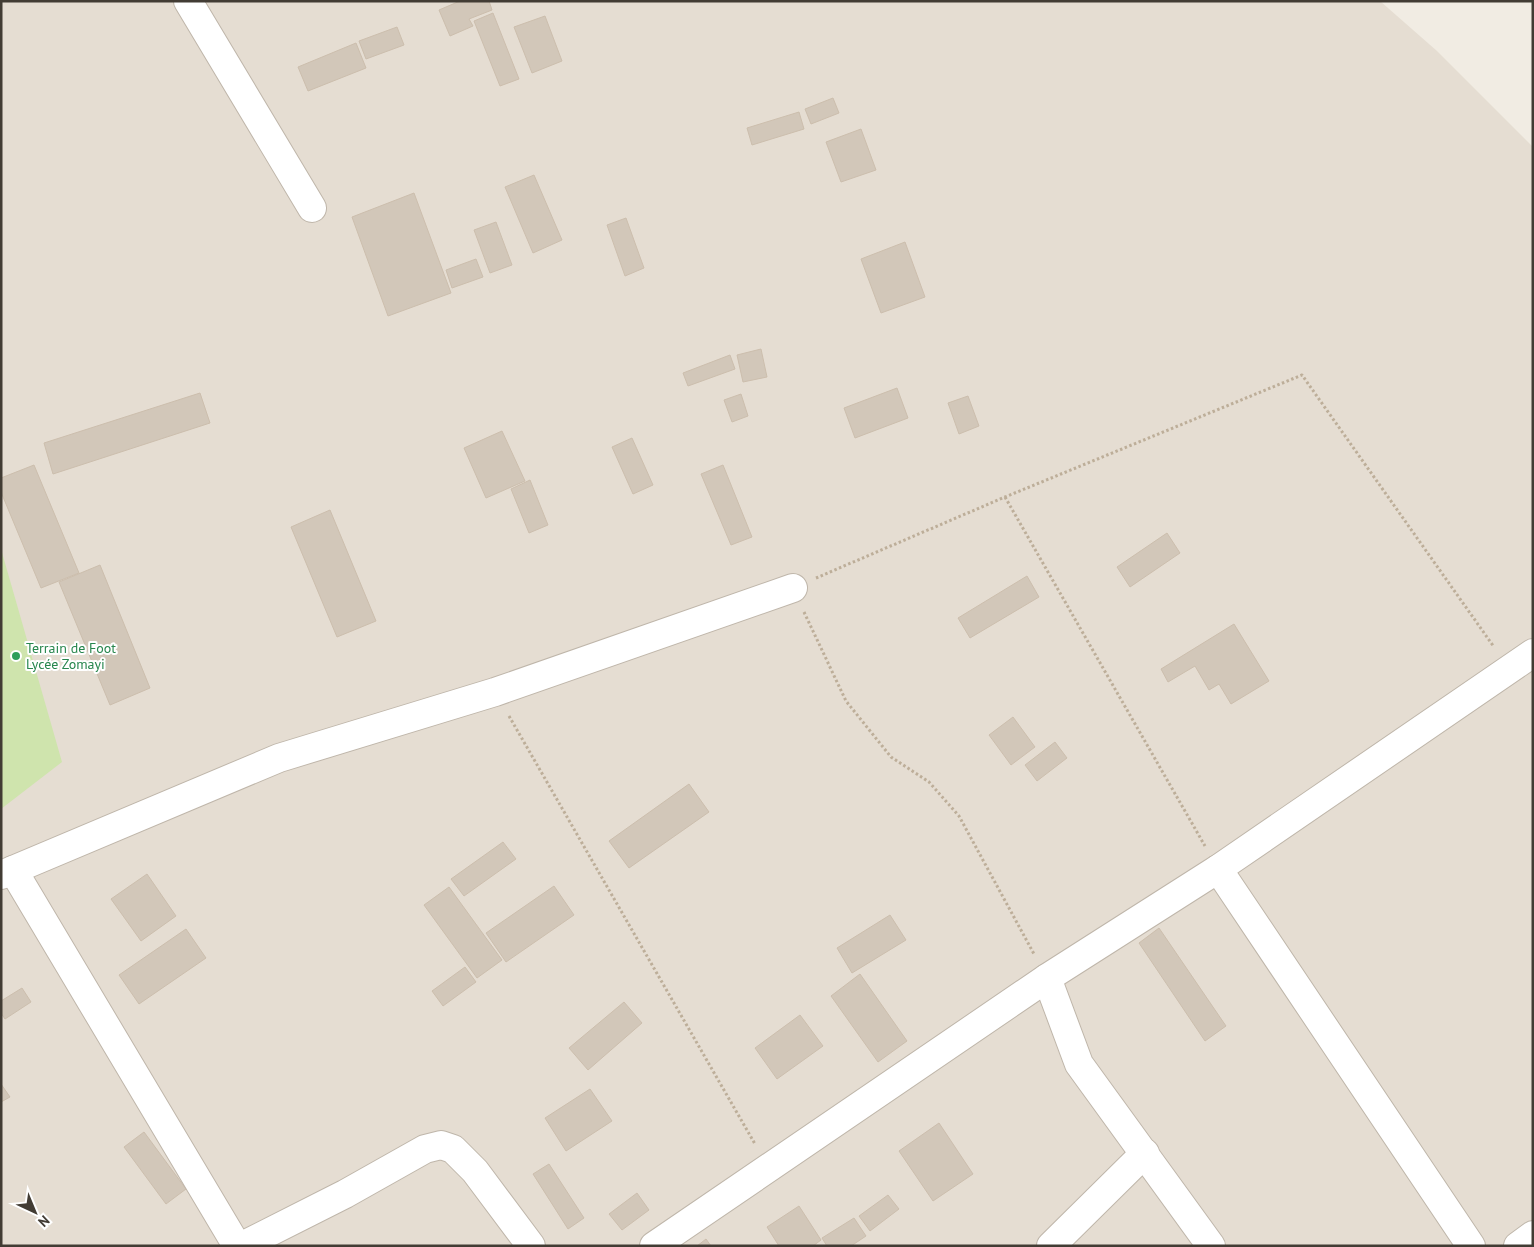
<svg xmlns="http://www.w3.org/2000/svg" width="1534" height="1247" font-family="'PT Sans',sans-serif">
<style>
.residential{fill:#e5ddd2}
.green{fill:#cfe4ad}
.building{fill:#d2c7b9;stroke:#ccbead}
.lines{fill:none;stroke-linecap:round;stroke-linejoin:round}
.minor-casing{stroke:#bfb6aa;stroke-width:30}
.path{stroke:#bdae99;stroke-width:3;stroke-dasharray:2.5 2.5;stroke-linecap:butt}
.minor{stroke:#fff;stroke-width:28}
.leisure-dot{fill:#2e9e5b;stroke:#fff;stroke-width:2}
.labels{text-anchor:middle;stroke-width:4;stroke-linejoin:round;paint-order:stroke}
.leisure-label{font-size:14px;fill:#27864d;stroke:#fff;text-anchor:start}
</style>
<rect width="100%" height="100%" fill="#f1ece3"/>
<path class="residential" d="M1 1H1380L1437 51 1533 147V1246H1Z"/>
<path class="green" d="M1 549 62 762 1 809Z"/>
<g class="building">
<path d="M460 1H489L492 10 469 19 473 26 450 36 439 10Z"/>
<path d="M493 13 519 79 500 86 474 21Z"/>
<path d="M545 16 562 61 532 73 514 27Z"/>
<path d="M397 27 404 45 366 59 359 41Z"/>
<path d="M356 43 366 68 308 91 298 67Z"/>
<path d="M833 98 839 113 811 124 805 109Z"/>
<path d="M799 112 804 129 752 145 747 128Z"/>
<path d="M861 129 876 170 841 182 826 142Z"/>
<path d="M534 175 562 240 533 253 505 187Z"/>
<path d="M414 193 451 293 388 316 352 217Z"/>
<path d="M626 218 644 268 625 276 607 225Z"/>
<path d="M496 222 512 265 490 273 474 230Z"/>
<path d="M905 242 925 297 881 313 861 259Z"/>
<path d="M476 259 483 277 452 288 446 270Z"/>
<path d="M761 349 767 377 743 382 737 355Z"/>
<path d="M730 355 735 369 688 386 683 373Z"/>
<path d="M897 388 908 418 855 438 844 408Z"/>
<path d="M200 393 210 423 53 474 44 443Z"/>
<path d="M741 394 748 416 732 422 724 400Z"/>
<path d="M968 396 979 426 959 434 948 403Z"/>
<path d="M502 431 525 481 486 498 464 448Z"/>
<path d="M632 438 653 485 633 494 612 447Z"/>
<path d="M34 465 79 573 41 588 1 492V478Z"/>
<path d="M723 465 752 537 731 545 701 474Z"/>
<path d="M530 480 548 525 529 533 511 489Z"/>
<path d="M330 510 376 621 337 637 291 527Z"/>
<path d="M1167 533 1180 553 1130 587 1117 567Z"/>
<path d="M100 565 150 688 110 705 59 582Z"/>
<path d="M1027 576 1039 597 970 638 958 618Z"/>
<path d="M1234 624 1269 681 1231 704 1219 684 1209 690 1195 666 1168 682 1161 669Z"/>
<path d="M1013 717 1035 747 1011 765 989 735Z"/>
<path d="M1055 742 1067 758 1037 781 1025 765Z"/>
<path d="M689 784 709 812 629 868 609 841Z"/>
<path d="M503 842 516 859 464 896 451 879Z"/>
<path d="M147 874 176 916 141 941 111 899Z"/>
<path d="M554 886 574 915 506 962 486 933Z"/>
<path d="M449 887 502 960 477 978 424 905Z"/>
<path d="M890 915 906 940 852 973 837 948Z"/>
<path d="M1159 928 1226 1026 1205 1041 1139 943Z"/>
<path d="M186 929 206 958 139 1004 119 975Z"/>
<path d="M465 967 476 982 443 1006 432 991Z"/>
<path d="M860 974 907 1041 878 1062 831 996Z"/>
<path d="M22 988 31 1002 5 1019 1 1013V1001Z"/>
<path d="M624 1002 642 1023 588 1070 569 1048Z"/>
<path d="M800 1015 823 1046 777 1079 755 1048Z"/>
<path d="M1 1084 10 1097 1 1102Z"/>
<path d="M590 1089 612 1121 566 1151 545 1118Z"/>
<path d="M939 1123 973 1174 933 1201 899 1151Z"/>
<path d="M144 1132 186 1189 166 1204 124 1147Z"/>
<path d="M549 1164 584 1218 568 1229 533 1174Z"/>
<path d="M637 1193 649 1210 622 1230 609 1214Z"/>
<path d="M888 1195 899 1209 870 1231 859 1216Z"/>
<path d="M799 1206 821 1240 813 1246H779L767 1227Z"/>
<path d="M854 1218 866 1236 851 1246H827L822 1238Z"/>
<path d="M706 1239 711 1246H697Z"/>
</g>
<g class="lines">
<g class="minor-casing">
<g id="minor">
<path d="M188 1 312 208"/>
<path d="M1218 869 1471 1246"/>
<path d="M13 870 237 1246"/>
<path d="M1 875 279 758 495 692 793 588"/>
<path d="M1047 978 1079 1064 1211 1246"/>
<path d="M242 1246 345 1194 425 1149 441 1145 453 1149 475 1171 531 1246"/>
<path d="M654 1246 1047 978 1218 869 1533 653"/>
<path d="M1051 1246 1145 1153"/>
<path d="M1518 1246 1533 1235"/>
</g>
</g>
<g class="path">
<path d="M1005 497 1205 846"/>
<path d="M816 578 1005 497 1302 375 1494 647"/>
<path d="M804 612 846 701 891 757 929 782 959 816 1034 954"/>
<path d="M509 716 755 1144"/>
</g>
<use href="#minor" class="minor"/>
</g>
<circle class="leisure-dot" cx="16" cy="656" r="5"/>
<g class="labels">
<g class="leisure-label">
<text x="26" y="653">Terrain de Foot<tspan x="26" dy="16">Lycée Zomayi</tspan></text>
</g>
</g>
<rect width="1534" height="1247" fill="none" stroke="#423c34" stroke-width="5"/>
<g transform="translate(35 1212) rotate(136)" stroke="#ffffff" stroke-width="4" paint-order="stroke">
<path d="M0-4L9 19L0 12L-9 19Z" fill="#423c34"/>
<text y="-8" font-size="14" font-weight="bold" text-anchor="middle" fill="#423c34">N</text>
</g>
</svg>
